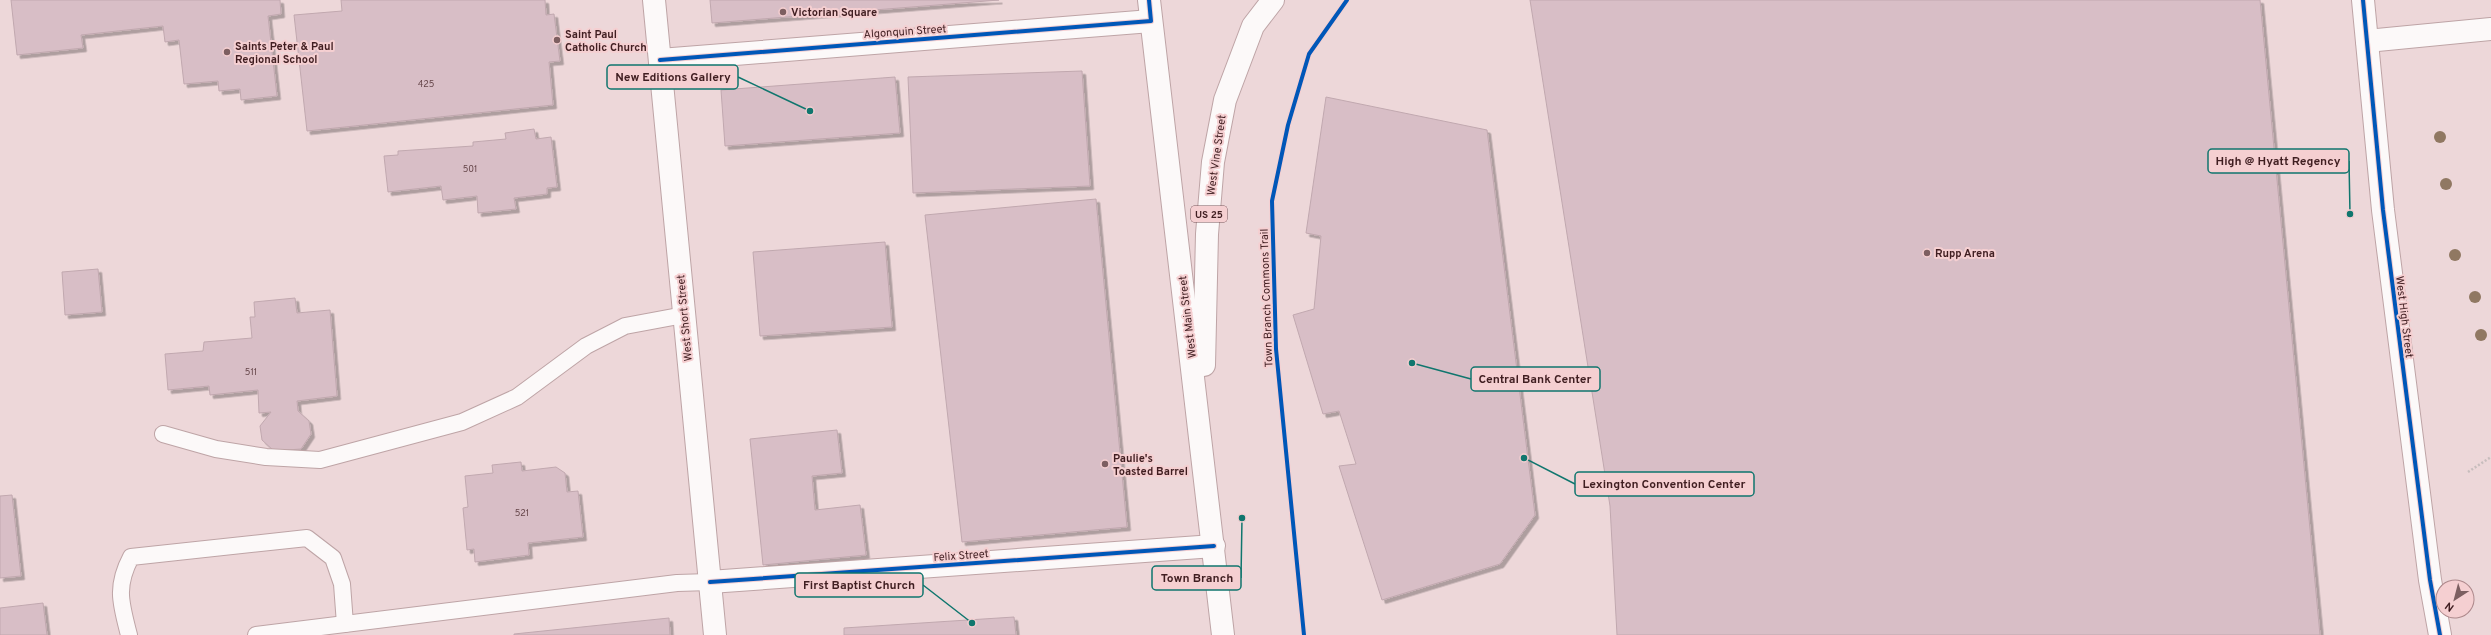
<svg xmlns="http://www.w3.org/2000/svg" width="2491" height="635" font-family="Overpass,sans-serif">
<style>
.building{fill:#d8bec6;stroke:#c1a8af;filter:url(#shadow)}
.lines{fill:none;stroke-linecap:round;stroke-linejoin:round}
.service-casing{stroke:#bea4a6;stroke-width:18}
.minor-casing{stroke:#bea4a6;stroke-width:24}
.secondary-casing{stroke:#bea4a6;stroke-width:24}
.primary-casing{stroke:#bea4a6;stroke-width:24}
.path{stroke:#c7bdbd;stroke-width:2.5;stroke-dasharray:2 2;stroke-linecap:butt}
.service{stroke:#fcf9f9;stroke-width:16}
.minor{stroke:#fcf9f9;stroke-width:22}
.secondary{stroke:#fcf9f9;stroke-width:22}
.primary{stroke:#fcf9f9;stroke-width:22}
.cycleway-casing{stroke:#f5cfd1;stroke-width:6}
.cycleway{stroke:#0057b8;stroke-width:4}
.tree{fill:#907862}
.poi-dot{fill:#7d5f61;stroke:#f5cfd1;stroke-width:1.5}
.labels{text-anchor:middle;stroke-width:4;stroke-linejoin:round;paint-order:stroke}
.number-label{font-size:9px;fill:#66464a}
.shield{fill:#f5cfd1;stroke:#765356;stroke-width:1}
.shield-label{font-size:10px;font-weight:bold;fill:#401e21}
.poi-label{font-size:11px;font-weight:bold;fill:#401e21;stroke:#f5cfd1;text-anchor:start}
.street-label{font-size:11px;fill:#401e21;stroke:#f5cfd1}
.leader{fill:none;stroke:#0f766e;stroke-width:1.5}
.callout-dot{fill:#0f766e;stroke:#f5cfd1;stroke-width:1.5}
.callout{fill:#f5cfd1;stroke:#0f766e;stroke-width:1.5}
.callout-label{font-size:12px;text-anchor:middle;font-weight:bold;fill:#401e21}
</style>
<defs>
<filter id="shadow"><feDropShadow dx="3.5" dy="3.5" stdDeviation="0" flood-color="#0004"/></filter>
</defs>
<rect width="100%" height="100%" fill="#edd7d9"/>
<g class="building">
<path d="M11 0H280L281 14 268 16 277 96 241 100 240 89 219 91 218 81 184 84 179 40 165 42 163 26 81 35 83 48 17 55Z"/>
<path d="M341 0H545L546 15 554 14 560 61 549 62 553 105 307 131 294 15 342 11Z"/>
<path d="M710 0H999L712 23Z"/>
<path d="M1530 0H2260L2320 635H1617L1610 506Z"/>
<path d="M1082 71 1090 186 913 193 908 77Z"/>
<path d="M895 77 900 133 725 146 721 90Z"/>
<path d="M1326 97 1487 130 1535 515 1500 564 1382 600 1339 466 1356 464 1339 411 1323 414 1293 315 1314 309 1321 236 1306 233Z"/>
<path d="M534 129 536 139 551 137 557 187 547 188V194L514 198 516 209 478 213 477 196 443 200 441 186 388 192 384 156 398 155V151L473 146V142L506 139 505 133Z"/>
<path d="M1096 199 1127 527 962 542 925 215Z"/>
<path d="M885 242 892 327 760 336 753 252Z"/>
<path d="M98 269 102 312 65 315 62 272Z"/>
<path d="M295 298 297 313 330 310 337 396 297 401 298 411 309 421 311 434 301 449 274 451 262 440 260 426 271 412 259 413 258 390 210 395 209 386 168 390 165 354 203 351 204 342 252 338 250 317H255L254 302Z"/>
<path d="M837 430 842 473 812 476 815 510 860 505 866 555 763 565 750 439Z"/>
<path d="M521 462 522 471 556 467 565 473 567 492 578 491 583 537 528 543 529 555 475 562 474 549 467 550 463 508 468 507 465 476 493 473 492 465Z"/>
<path d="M12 495 21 576 0 578V496Z"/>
<path d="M43 603 47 635H0V608Z"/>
<path d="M1014 617 1016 635H844V628Z"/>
<path d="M669 618 670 635H514V634Z"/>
</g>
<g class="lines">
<g class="service-casing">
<g id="service">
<path d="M163 434 216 449 266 457 320 460 462 422 517 397 586 346 625 326 684 315"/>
<path d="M129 635C121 604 115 587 131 557L307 538 333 558 342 584 345 624"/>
<path d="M256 635 677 583 710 582"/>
</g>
</g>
<g class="minor-casing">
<g id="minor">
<path d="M2367 41 2491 29"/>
<path d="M660 60 1151 21"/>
<path d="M710 582 1214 546"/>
</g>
</g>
<g class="secondary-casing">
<path id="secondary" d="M654 0 715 635"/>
</g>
<g class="primary-casing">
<g id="primary">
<path d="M1149 0 1223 635"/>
<path d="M2363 0 2383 210 2430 580 2440 635"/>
<path d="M1204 365 1207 234 1213 162 1225 100 1253 26 1273 0"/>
</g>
</g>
<path class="path" d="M2468 472 2491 457"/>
<use href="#service" class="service"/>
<use href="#minor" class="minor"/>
<use href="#secondary" class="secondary"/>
<use href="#primary" class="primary"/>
<g class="cycleway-casing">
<g id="cycleway">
<path d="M2363 0 2383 210 2430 580 2440 635"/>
<path d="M660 60 1151 21 1149 0"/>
<path d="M710 582 1214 546"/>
<path d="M1304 635 1276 349 1272 201 1288 125 1309 54 1347 0"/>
</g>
</g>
<use href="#cycleway" class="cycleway"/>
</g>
<g class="tree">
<circle cx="2440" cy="137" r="6"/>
<circle cx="2446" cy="184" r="6"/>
<circle cx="2455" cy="255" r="6"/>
<circle cx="2475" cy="297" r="6"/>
<circle cx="2481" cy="335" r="6"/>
</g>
<g class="poi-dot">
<circle cx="783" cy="12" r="4"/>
<circle cx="557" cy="40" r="4"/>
<circle cx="227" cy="52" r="4"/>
<circle cx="1927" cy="253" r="4"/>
<circle cx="1105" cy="464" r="4"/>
</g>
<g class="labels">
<g class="number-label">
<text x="426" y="87">425</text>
<text x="470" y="172">501</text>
<text x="251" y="375">511</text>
<text x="522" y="516">521</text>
</g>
<rect class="shield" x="1191" y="206" width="36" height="16" rx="3"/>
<g class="shield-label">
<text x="1209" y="218">US 25</text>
</g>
<g class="poi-label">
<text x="791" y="16">Victorian Square</text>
<text x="565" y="38">Saint Paul<tspan x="565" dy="13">Catholic Church</tspan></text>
<text x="235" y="50">Saints Peter &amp; Paul<tspan x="235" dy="13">Regional School</tspan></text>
<text x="1935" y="257">Rupp Arena</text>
<text x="1113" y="462">Paulie's<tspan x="1113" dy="13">Toasted Barrel</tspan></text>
</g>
<g class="street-label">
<text transform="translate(905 31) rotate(-4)" y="4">Algonquin Street</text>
<text transform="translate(1216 155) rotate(-82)" y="4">West Vine Street</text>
<text transform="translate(1266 298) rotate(-92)" y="4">Town Branch Commons Trail</text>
<text transform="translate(1187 317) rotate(-97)" y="4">West Main Street</text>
<text transform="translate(2405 317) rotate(83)" y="4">West High Street</text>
<text transform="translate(684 318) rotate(-95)" y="4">West Short Street</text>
<text transform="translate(961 555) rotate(-4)" y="4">Felix Street</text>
</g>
</g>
<path class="leader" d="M810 111L738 77M2350 214L2349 161M1412 363L1471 379M1524 458L1575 484M1242 518L1241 578M972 623L923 585"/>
<g class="callout-dot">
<circle cx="810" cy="111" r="4"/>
<circle cx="2350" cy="214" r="4"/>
<circle cx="1412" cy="363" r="4"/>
<circle cx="1524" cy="458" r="4"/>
<circle cx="1242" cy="518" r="4"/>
<circle cx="972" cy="623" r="4"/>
</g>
<g class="callout">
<rect x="607" y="65" width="131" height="24" rx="4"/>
<rect x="2208" y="149" width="141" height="24" rx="4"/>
<rect x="1471" y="367" width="129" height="24" rx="4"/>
<rect x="1575" y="472" width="179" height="24" rx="4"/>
<rect x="1152" y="566" width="89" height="24" rx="4"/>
<rect x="795" y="573" width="128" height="24" rx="4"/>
</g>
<g class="callout-label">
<text x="673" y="81">New Editions Gallery</text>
<text x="2278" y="165">High @ Hyatt Regency</text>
<text x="1535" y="383">Central Bank Center</text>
<text x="1664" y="488">Lexington Convention Center</text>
<text x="1197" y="582">Town Branch</text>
<text x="859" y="589">First Baptist Church</text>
</g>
<g transform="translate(2455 599) rotate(216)"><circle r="19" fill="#f5cfd1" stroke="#ad888b"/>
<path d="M0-3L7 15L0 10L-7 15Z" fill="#7d5f61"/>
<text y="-6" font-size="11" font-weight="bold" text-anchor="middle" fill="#401e21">N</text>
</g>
</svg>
